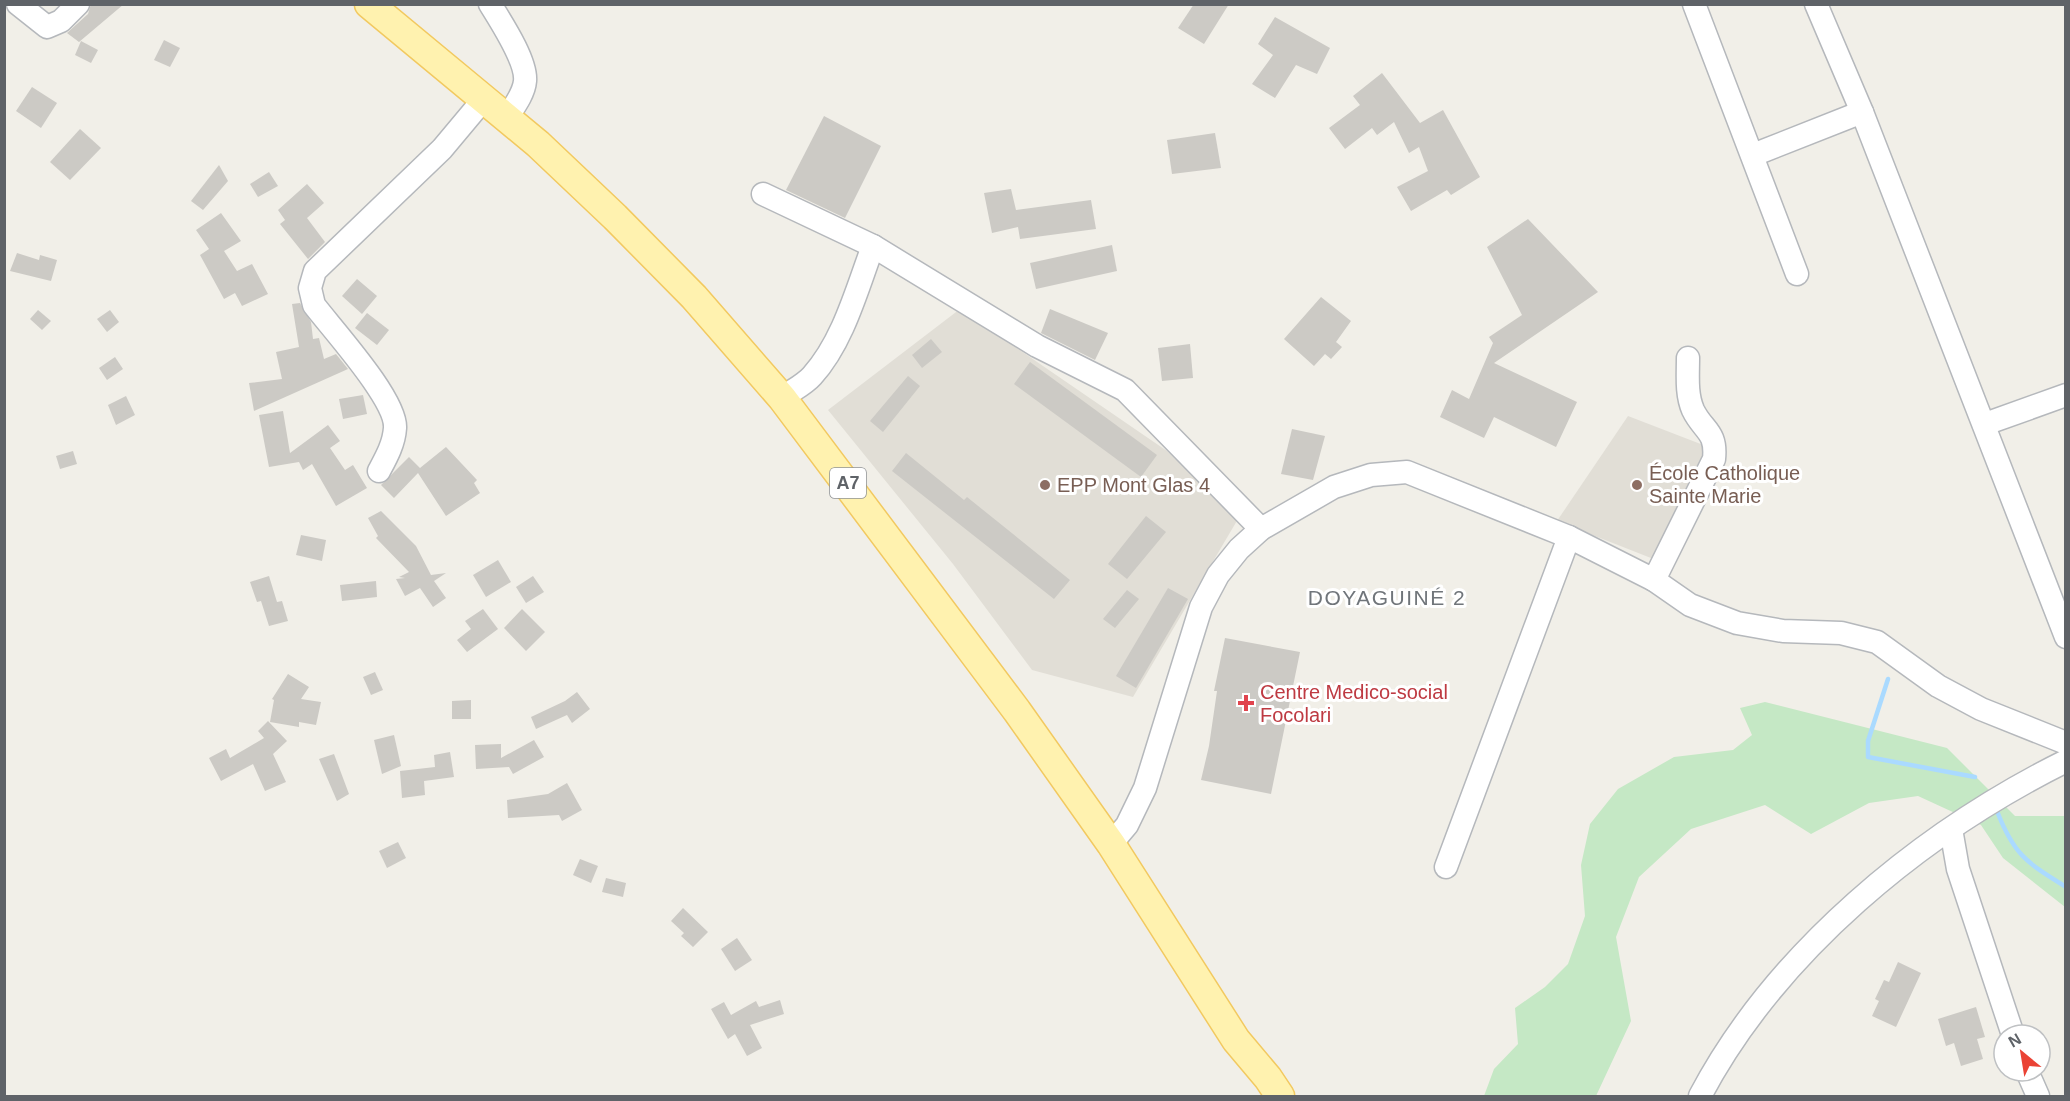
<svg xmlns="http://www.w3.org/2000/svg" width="2070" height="1101" font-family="Helvetica,sans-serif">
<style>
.education{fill:#e1ded6}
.green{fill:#c5e8c5}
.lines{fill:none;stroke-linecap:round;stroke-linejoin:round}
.stream{stroke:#aadaff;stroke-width:4.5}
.building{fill:#cccac5}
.minor-casing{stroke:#b5b8bc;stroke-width:25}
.major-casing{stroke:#f2c960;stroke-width:31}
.minor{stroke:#fff;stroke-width:22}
.major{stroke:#fff2af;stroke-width:28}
.education-dot{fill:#8d6e63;stroke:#fff;stroke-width:2}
.health-dot{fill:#e0444e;stroke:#fff;stroke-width:2}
.labels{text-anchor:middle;stroke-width:6;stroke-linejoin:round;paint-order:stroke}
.shield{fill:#fff;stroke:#8f9295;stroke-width:1.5}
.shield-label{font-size:18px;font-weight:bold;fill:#5f6368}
.education-label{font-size:20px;fill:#785e54;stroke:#fff;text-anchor:start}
.health-label{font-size:20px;fill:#be3a42;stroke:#fff;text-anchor:start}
.neighbourhood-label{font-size:21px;letter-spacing:1.5px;fill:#70757a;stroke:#fff}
</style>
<rect width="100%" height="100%" fill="#f1efe8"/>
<g class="education">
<path d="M960 309 1167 451 1238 519 1133 697 1032 670 953 564 828 410Z"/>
<path d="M1628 416 1711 448 1656 560 1557 521Z"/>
</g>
<path class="green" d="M1765 702 1947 748 2015 816H2065V907L2003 858 1981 825 1918 796 1869 803 1811 834 1765 805 1691 829 1639 877 1616 937 1631 1021 1596 1096H1484L1494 1069 1518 1044 1515 1008 1545 987 1568 964 1585 916 1581 865 1590 824 1618 789 1674 757 1733 750 1752 735 1740 708Z"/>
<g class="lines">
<g class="stream">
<path d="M1888 679 1868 741V757L1975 777"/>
<path d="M1997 811C2014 855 2026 862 2066 887"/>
</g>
</g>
<g class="building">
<path d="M91 4H124L79 42 67 33 88 14Z"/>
<path d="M1194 4H1229L1204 44 1178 28Z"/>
<path d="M1275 17 1330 48 1317 74 1296 65 1275 98 1252 84 1273 55 1258 44Z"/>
<path d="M164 40 180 48 170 67 154 60Z"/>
<path d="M81 41 98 50 91 63 75 55Z"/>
<path d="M1382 73 1420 123 1443 110 1480 177 1451 195 1447 190 1411 211 1397 187 1428 171 1419 147 1409 153 1394 122 1377 135 1372 128 1345 149 1329 128 1360 105 1353 96Z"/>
<path d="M32 87 57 103 41 128 16 111Z"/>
<path d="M824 116 881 146 845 218 786 190Z"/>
<path d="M80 129 101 148 70 180 50 162Z"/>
<path d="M1215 133 1221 168 1172 174 1167 140Z"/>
<path d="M219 165 228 181 203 210 191 201Z"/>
<path d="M269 172 278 186 258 197 250 184Z"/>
<path d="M307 184 324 203 307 218 325 242 308 259 280 224 285 220 278 210Z"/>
<path d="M1011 189 1016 210 1091 200 1096 229 1020 239 1018 227 992 233 984 193Z"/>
<path d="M221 213 241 241 224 251 237 271 252 264 268 294 242 306 235 293 224 299 200 255 209 249 196 230Z"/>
<path d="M1528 219 1598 292 1494 363 1577 402 1556 447 1494 417 1484 438 1440 417 1452 390 1469 399 1493 343 1489 337 1522 315 1487 247Z"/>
<path d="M1112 245 1117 271 1036 289 1030 263Z"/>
<path d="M17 253 39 260 40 255 57 260 51 281 10 271Z"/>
<path d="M357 279 377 296 362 314 342 296Z"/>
<path d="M1321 297 1351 321 1336 342 1342 347 1331 359 1325 354 1314 366 1284 339Z"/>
<path d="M300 303 311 322 313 339 319 338 324 359 336 354 348 369 254 411 249 383 282 379 276 352 299 347 292 304Z"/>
<path d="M1050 309 1108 333 1095 360 1041 333Z"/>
<path d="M38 310 51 321 42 330 30 319Z"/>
<path d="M110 310 119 322 107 332 97 319Z"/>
<path d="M367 313 389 330 377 345 355 328Z"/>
<path d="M931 339 942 352 922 368 912 355Z"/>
<path d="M1190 344 1193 378 1162 381 1158 348Z"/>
<path d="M115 357 123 369 107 380 99 368Z"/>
<path d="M1030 362 1157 455 1141 477 1014 384Z"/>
<path d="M908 376 920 386 883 432 870 421Z"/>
<path d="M363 395 367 414 343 419 339 399Z"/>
<path d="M126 396 135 415 116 425 108 405Z"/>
<path d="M283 411 290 453 328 425 340 441 330 448 345 470 353 465 367 488 336 506 312 464 303 470 299 462 269 467 259 415Z"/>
<path d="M1292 429 1325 436 1313 480 1281 474Z"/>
<path d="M446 447 477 480 474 483 480 493 446 516 418 473 394 498 381 485 409 457 420 468Z"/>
<path d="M73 451 77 464 60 469 56 456Z"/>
<path d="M906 453 964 500 967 497 1070 580 1054 599 892 471Z"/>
<path d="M381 511 416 546 431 575 446 573 434 581 446 598 433 607 420 588 405 596 396 579 405 578 399 577 409 572 376 538 378 536 368 518Z"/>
<path d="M1146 516 1166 532 1127 579 1108 564Z"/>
<path d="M301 535 326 540 322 561 296 555Z"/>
<path d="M498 560 511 582 486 597 473 575Z"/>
<path d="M269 576 277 602 282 601 288 621 269 626 261 601 257 602 250 582Z"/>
<path d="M533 576 544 592 526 603 516 587Z"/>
<path d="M376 581 377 597 342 601 340 585Z"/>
<path d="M1168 588 1188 599 1136 688 1116 676Z"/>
<path d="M1127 590 1139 599 1115 628 1103 619Z"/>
<path d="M483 609 498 629 467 652 457 640 471 629 465 621Z"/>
<path d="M522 609 545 632 526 651 504 628Z"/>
<path d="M1225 638 1300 652 1271 794 1201 780 1209 746 1217 691H1214Z"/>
<path d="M375 672 383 690 371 695 363 677Z"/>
<path d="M288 674 309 687 301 699 321 702 316 725 299 722V727L270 722 274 700 272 699Z"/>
<path d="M577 692 590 709 572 723 567 715 536 729 531 717 565 701Z"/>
<path d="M471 700V719H452V701Z"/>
<path d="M268 721 287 741 273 754 286 782 265 791 253 764 221 781 209 758 226 749 230 758 264 738 258 731Z"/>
<path d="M394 735 401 766 382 774 374 740Z"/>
<path d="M534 740 544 757 513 774 509 767 476 769 475 745 501 744V758Z"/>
<path d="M450 752 454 777 424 781 425 795 402 798 400 771 435 767 434 755Z"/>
<path d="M334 754 349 794 337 801 319 759Z"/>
<path d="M567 783 582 810 562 821 559 815 508 818 507 800 548 794Z"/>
<path d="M398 842 406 858 387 868 379 851Z"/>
<path d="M580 859 598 866 591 883 573 875Z"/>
<path d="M606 878 626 883 623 897 602 892Z"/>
<path d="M683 908 708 932 693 947 681 936 684 933 671 921Z"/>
<path d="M737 938 752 960 735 971 721 949Z"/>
<path d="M1898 962 1921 973 1896 1027 1872 1016 1879 1001 1875 999 1884 980 1889 982Z"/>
<path d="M780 1000 784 1014 750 1025 762 1048 747 1056 735 1034 728 1039 711 1009 724 1002 731 1015 756 1001 759 1007Z"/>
<path d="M1976 1007 1985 1037 1977 1039 1983 1059 1961 1066 1954 1043 1946 1046 1938 1019Z"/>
</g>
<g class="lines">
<g class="minor-casing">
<g id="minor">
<path d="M18 4 47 27 61 21 78 4"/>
<path d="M490 4C501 22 527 61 525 81 524 94 513 108 506 119"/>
<path d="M1694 4 1797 274"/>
<path d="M1816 4 1862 112 2066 637"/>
<path d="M1753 155 1862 112"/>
<path d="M763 194 873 246 1037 346 1125 390 1261 529"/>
<path d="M782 398C791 391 804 385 812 376 843 342 857 289 873 246"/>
<path d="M1985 424 2066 395"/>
<path d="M379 471C386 458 394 444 395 428 397 400 333 330 314 305L310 288 315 271 442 149 483 100"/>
<path d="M1654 580 1714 459C1717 431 1703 431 1693 410 1686 394 1688 375 1688 358"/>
<path d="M1951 829 1958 869 2013 1035"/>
<path d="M1111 844 1127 825 1145 788 1201 607 1218 575 1239 549 1261 529 1334 487 1371 475 1407 472 1569 537 1654 580 1690 605 1737 623 1783 631 1841 633 1877 642 1938 686 1981 709 2066 743"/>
<path d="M1446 867 1569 537"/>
<path d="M2027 1071 2038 1096"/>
<path d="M1700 1096C1776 952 1921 833 2066 761"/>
</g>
</g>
<g class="major-casing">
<path id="major" d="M369 4 538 144 615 217 694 297 782 398 1017 711 1111 844 1236 1040 1268 1078 1280 1096"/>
</g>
<use href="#minor" class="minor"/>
<use href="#major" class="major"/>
</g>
<g class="education-dot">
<circle cx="1045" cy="485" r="6"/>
<circle cx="1637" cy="485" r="6"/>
</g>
<path class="health-dot" d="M1243 694h6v6h6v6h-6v6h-6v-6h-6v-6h6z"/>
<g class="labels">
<rect class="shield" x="830" y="468" width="36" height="30" rx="4.5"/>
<g class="shield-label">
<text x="848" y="489">A7</text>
</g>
<g class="education-label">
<text x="1649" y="480">École Catholique<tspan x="1649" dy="23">Sainte Marie</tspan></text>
<text x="1057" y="492">EPP Mont Glas 4</text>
</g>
<g class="health-label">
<text x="1260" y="699">Centre Medico-social<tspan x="1260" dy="23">Focolari</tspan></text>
</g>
<g class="neighbourhood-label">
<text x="1387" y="605">DOYAGUINÉ 2</text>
</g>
</g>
<rect width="2070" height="1101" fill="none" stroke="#5f6368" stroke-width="12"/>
<g transform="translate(2022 1053) rotate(330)"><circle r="28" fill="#ffffff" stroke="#bfc1c3" stroke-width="1.5"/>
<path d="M0-4.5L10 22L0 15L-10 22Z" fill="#ea4335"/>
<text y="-9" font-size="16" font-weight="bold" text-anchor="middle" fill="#5f6368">N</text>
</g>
</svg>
